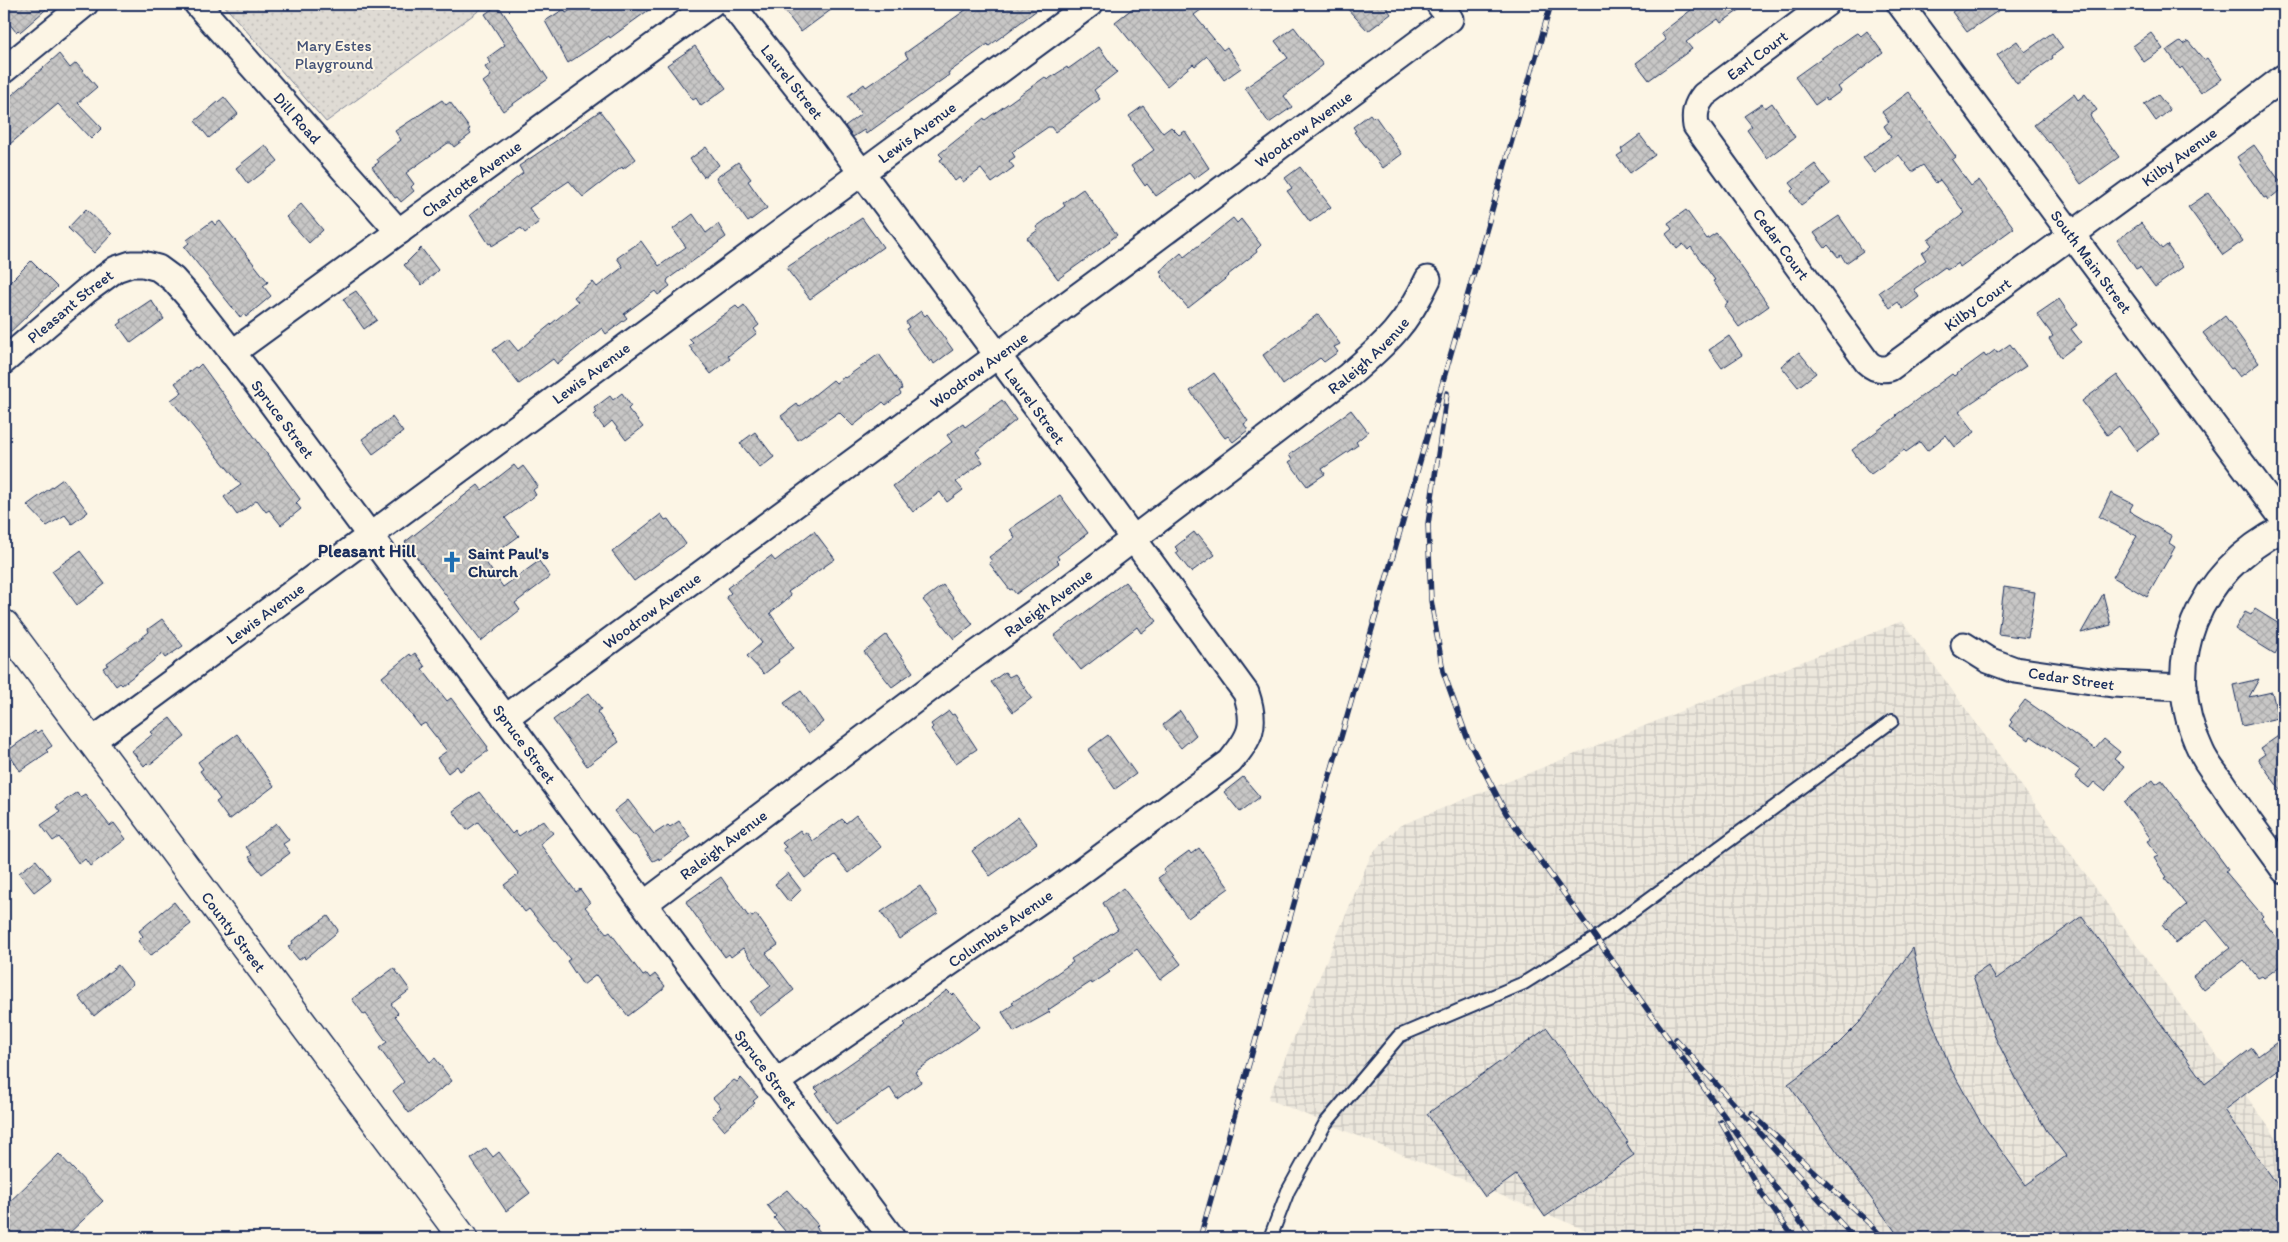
<svg xmlns="http://www.w3.org/2000/svg" width="2288" height="1242" font-family="Itim,sans-serif">
<style>
.industrial{fill:url(#industrial-grid)}
.park{fill:url(#park-dots);stroke:#7d8599}
.building{fill:url(#building-cross-hatch);stroke:#1b2f5e}
.lines{fill:none;stroke-linecap:round;stroke-linejoin:round}
.lane-casing{stroke:#1b2f5e;stroke-width:16}
.street-casing{stroke:#1b2f5e;stroke-width:29}
.secondary-casing{stroke:#1b2f5e;stroke-width:31}
.lane{stroke:#fcf5e5;stroke-width:12}
.street{stroke:#fcf5e5;stroke-width:25}
.secondary{stroke:#fcf5e5;stroke-width:28}
.rail-casing{stroke:#1b2f5e;stroke-width:5.5}
.rail{stroke:#fcf5e5;stroke-width:4;stroke-dasharray:11;stroke-linecap:butt}
.labels{text-anchor:middle;stroke-width:4;stroke-linejoin:round;paint-order:stroke}
.park-label{font-size:16px;fill:#425176;stroke:#fcf5e5}
.street-label{font-size:16px;fill:#1b2f5e;stroke:#fcf5e5}
.poi-label{font-size:16px;font-weight:bold;fill:#1b2f5e;stroke:#fcf5e5;text-anchor:start}
.neighbourhood-label{font-size:18px;font-weight:bold;fill:#1b2f5e;stroke:#fcf5e5}
</style>
<defs>
<pattern id="industrial-grid" width="8" height="8" patternUnits="userSpaceOnUse" patternTransform="scale(1.25)"><rect width="8" height="8" fill="#ece7dc"/><path d="M0 4h8M4 0v8" fill="none" stroke="#cac6bf"/></pattern>
<pattern id="park-dots" width="8" height="8" patternUnits="userSpaceOnUse" patternTransform="scale(1.25)"><rect width="8" height="8" fill="#dfdbd4"/><path d="M2 2h.1M6 6h.1" fill="none" stroke="#bfbcb8" stroke-width="1.8" stroke-linecap="round"/></pattern>
<pattern id="building-cross-hatch" width="8" height="8" patternUnits="userSpaceOnUse" patternTransform="scale(1.25)"><rect width="8" height="8" fill="#c8c7c6"/><path d="M0 0l8 8M0 8l8-8" fill="none" stroke="#ababac"/></pattern>
</defs>
<rect width="100%" height="100%" fill="#fcf5e5"/>
<filter id="ink" filterUnits="userSpaceOnUse"><feTurbulence type="fractalNoise" baseFrequency=".02" numOctaves="2"/><feDisplacementMap in="SourceGraphic" scale="10" xChannelSelector="R" yChannelSelector="G"/><feConvolveMatrix kernelMatrix="1 2 1 2 8 2 1 2 1" color-interpolation-filters="sRGB"/></filter>
<g filter="url(#ink)">
<path class="industrial" d="M1902 621 2284 1148V1238H1605L1268 1099 1371 855 1399 826Z"/>
<path class="park" d="M223 4H488L326 122Z"/>
<g class="building">
<path d="M4 4H52L20 32 18 30 16 32 4 17Z"/>
<path d="M580 4H657L610 38 609 36 568 63 545 21 564 9 566 13Z"/>
<path d="M779 4H839L801 32Z"/>
<path d="M974 4H1045L989 46 988 44 948 73 949 75 866 134 864 130 853 137 845 126 861 114 848 96 864 84 866 87 908 58 905 53Z"/>
<path d="M1138 4H1209L1194 15 1223 50 1227 47 1241 68 1224 80 1207 56 1195 66 1193 64 1167 86 1115 22Z"/>
<path d="M1343 4H1384L1391 14 1368 31Z"/>
<path d="M1686 4H1748L1721 23 1718 19 1686 42 1692 49 1649 80 1636 63 1666 40 1661 33 1691 10Z"/>
<path d="M1963 4H2008L1967 32 1952 12Z"/>
<path d="M498 5 548 79 503 111 483 82 491 76 485 67 491 63 487 58 505 45 485 14Z"/>
<path d="M1294 27 1323 65 1284 96 1292 107 1269 123 1245 88 1288 58 1275 41Z"/>
<path d="M1867 31 1883 53 1838 87 1841 91 1827 101 1825 98 1815 105 1795 77 1855 34 1858 33 1861 36Z"/>
<path d="M2052 33 2063 48 2052 56 2053 58 2017 84 1997 55 2017 41 2025 52Z"/>
<path d="M2151 33 2163 49 2144 62 2133 46Z"/>
<path d="M2180 41 2183 44 2188 41 2204 60 2207 58 2222 79 2201 93 2182 67 2180 69 2167 50Z"/>
<path d="M695 46 726 88 701 106 696 98 693 100 667 65Z"/>
<path d="M1099 47 1117 72 1094 90 1100 99 1055 132 1051 127H1048L1012 152 1015 157 1009 161 1014 167 992 183 981 169 963 182 960 177 955 181 940 160 943 158 939 154 984 118 985 120 1045 77 1047 80 1067 67 1068 69Z"/>
<path d="M59 54 70 68 76 63 97 87 78 103 102 128 91 139 58 104 4 149V102Z"/>
<path d="M1909 92 1956 157 1952 160 1971 186 1979 180 2014 228 1960 267 1958 263 1947 270 1945 267 1914 289 1919 297 1903 309 1898 302 1890 308 1879 292 1926 260 1922 253 1932 245 1928 240 1965 213 1940 180 1936 183 1923 165 1912 172 1899 155 1875 173 1863 158 1891 137 1884 126 1889 122 1882 112Z"/>
<path d="M2074 94 2078 100 2085 94 2097 110 2090 115 2091 118 2119 157 2081 184 2050 142 2049 143 2034 125Z"/>
<path d="M2158 95 2170 110 2156 121 2144 104Z"/>
<path d="M224 97 238 114 209 138 195 121Z"/>
<path d="M442 100 446 105 450 102 470 129 468 130 471 134 454 147 451 143H448L406 173 414 184 411 187 414 191 401 202 397 197 395 198 372 167 379 162 377 159 401 140 395 131Z"/>
<path d="M1772 103 1795 137 1767 158 1747 130 1752 126 1744 116 1762 104 1765 108Z"/>
<path d="M1143 106 1163 133 1171 127 1179 135 1185 131 1209 168 1194 179 1189 173 1156 196 1147 184 1145 186 1131 166 1154 150 1129 116Z"/>
<path d="M600 111 636 159 623 169 622 167 583 197 569 181 529 208 539 222 525 233 521 228 492 246 491 243 489 244 470 215 523 173 519 166Z"/>
<path d="M1370 114 1373 118 1375 116 1402 154 1383 168 1354 132 1356 131 1353 127Z"/>
<path d="M1640 135 1655 155 1630 173 1617 156 1623 152 1621 149Z"/>
<path d="M265 145 278 161 248 184 236 168Z"/>
<path d="M2254 145 2284 187 2268 200 2266 197 2264 198 2239 163 2240 162 2237 157Z"/>
<path d="M706 147 719 165 704 177 690 159Z"/>
<path d="M738 162 751 179 748 181 767 208 748 222 716 178Z"/>
<path d="M1815 164 1830 184 1801 205 1791 191 1794 188 1790 183Z"/>
<path d="M1300 167 1331 207 1310 222 1287 191 1292 188 1285 178Z"/>
<path d="M1083 189 1117 235 1109 241 1110 242 1058 279 1027 238 1038 230 1036 227 1065 206 1063 203Z"/>
<path d="M2208 193 2243 241 2223 255 2188 207Z"/>
<path d="M301 204 323 230 309 243 286 217Z"/>
<path d="M86 209 112 234 94 253 68 228Z"/>
<path d="M1686 210 1707 239 1716 233 1723 241 1769 306 1739 327 1724 306 1728 303 1713 281 1715 280 1691 247 1688 250 1683 244 1677 249 1666 234 1672 229 1668 223Z"/>
<path d="M693 214 706 233 718 224 726 237 668 279 667 282 670 286 658 295 655 291 624 314 627 318 606 334 602 328 557 364 553 359 519 384 493 350 508 339 518 351 578 302 574 297 593 282 597 287 623 267 617 258 641 241 659 266 686 247 673 229Z"/>
<path d="M1839 216 1863 251 1846 263 1841 255 1838 257 1828 245 1825 248 1814 233Z"/>
<path d="M862 218 883 247 810 299 786 268Z"/>
<path d="M1233 218 1237 223 1241 219 1261 245 1256 250 1257 252 1228 275 1229 276 1188 308 1161 276 1163 275 1160 271 1181 253 1184 257Z"/>
<path d="M212 221 215 225 220 221 268 282 263 286 271 296 246 317 244 314 240 317 184 247 189 243 187 240Z"/>
<path d="M2141 223 2162 249 2167 245 2183 267 2155 287 2140 267 2136 269 2117 240Z"/>
<path d="M421 248 438 270 422 285 404 265Z"/>
<path d="M31 261 57 287 4 338V288Z"/>
<path d="M356 291 377 320 364 329 343 299Z"/>
<path d="M2059 299 2077 325 2071 329 2081 342 2061 357 2049 339 2053 336 2037 314Z"/>
<path d="M151 300 164 319 131 343 118 325 122 322 121 320Z"/>
<path d="M744 305 759 325 754 329 757 333 728 356 730 359 711 374 689 346 693 343 689 339 736 306 739 309Z"/>
<path d="M921 311 925 316 927 314 953 350 934 364 932 360 930 362 906 329 909 327 906 322Z"/>
<path d="M1318 314 1340 344 1334 347 1338 352 1324 362 1320 358 1283 385 1263 355Z"/>
<path d="M2225 316 2259 363 2240 377 2233 368 2231 369 2203 333Z"/>
<path d="M1729 336 1742 355 1722 368 1709 350Z"/>
<path d="M2010 344 2026 366 1959 411 1975 432 1955 447 1946 435 1927 451 1920 442 1906 452 1904 450 1871 474 1867 471 1852 450 1897 416 1896 415 1952 374 1954 376 1984 354 1986 357 1995 350 1997 353Z"/>
<path d="M1799 352 1816 373 1798 387 1781 366Z"/>
<path d="M879 354 900 384 902 389 899 391 901 394 886 405 883 402 853 426 839 412 798 440 781 416 797 404 799 407 833 380 836 383 844 377 845 378Z"/>
<path d="M201 364 300 499 296 503 301 509 281 525 269 510 266 512 257 500 237 515 224 497 241 485 171 400 182 392 175 383 195 367 197 368Z"/>
<path d="M1214 373 1248 421 1244 424 1248 430 1233 442 1228 436 1225 438 1221 433 1190 391Z"/>
<path d="M2117 375 2159 434 2137 451 2119 426 2107 435 2082 401Z"/>
<path d="M622 393 631 406 628 409 643 427 626 440 612 421 604 428 594 415 597 412 594 408 610 396 613 400Z"/>
<path d="M1002 400 1016 420 976 452 983 462 956 482 963 490 947 502 940 492 913 512 893 486 952 442 947 435 963 424 965 427Z"/>
<path d="M1351 410 1368 432 1356 442 1358 445 1322 469 1325 474 1307 486 1289 462 1292 460 1289 455Z"/>
<path d="M392 417 403 432 373 454 362 439Z"/>
<path d="M755 432 774 457 760 468 740 443Z"/>
<path d="M514 465 518 470 523 466 538 486 533 490 536 495 505 518 519 536 485 561 503 587 539 561 550 577 515 603 520 610 481 641 405 542 478 485 482 490Z"/>
<path d="M63 479 88 512 72 524 65 515 47 526 27 505Z"/>
<path d="M2111 493 2133 504 2129 511 2172 536 2169 543 2175 547 2147 597 2113 577 2137 536 2099 517Z"/>
<path d="M1060 495 1088 533 1057 556 1059 559 1057 561 1059 563 1016 594 1012 589 1010 590 989 563 992 561 989 557 1015 538 1010 529Z"/>
<path d="M661 514 665 520 668 519 686 544 634 581 612 552Z"/>
<path d="M814 531 835 559 788 592 791 596 770 613 794 648 778 660 779 662 764 674 747 656 762 643 726 597 731 593 727 588 771 556 775 561Z"/>
<path d="M1194 532 1197 536 1199 535 1215 555 1191 572 1176 553 1179 551 1175 547Z"/>
<path d="M80 551 105 584 77 605 52 571Z"/>
<path d="M1125 582 1157 621 1141 633 1137 627 1081 670 1054 636Z"/>
<path d="M943 585 973 624 954 639 923 600Z"/>
<path d="M2004 587 2035 592 2028 638 1998 634Z"/>
<path d="M2103 594 2111 625 2081 633Z"/>
<path d="M2255 609 2284 627V638L2275 654 2235 629 2245 612 2251 615Z"/>
<path d="M162 619 183 646 165 658 162 654 122 685 120 683 116 686 103 668 108 665 107 663 149 632 148 629Z"/>
<path d="M886 635 913 672 892 687 864 652Z"/>
<path d="M415 653 425 667 422 669 447 701 451 698 488 747 487 749 488 751 460 771 457 766 448 773 437 758 447 751 425 723 420 726 382 677 410 654 411 656Z"/>
<path d="M1005 672 1009 677 1015 674 1032 698 1013 712 991 682Z"/>
<path d="M2259 679 2249 697 2272 692 2278 718 2242 726 2233 685Z"/>
<path d="M801 691 823 722 808 734 784 703Z"/>
<path d="M589 693 601 709 597 712 619 742 587 766 553 720Z"/>
<path d="M2025 700 2095 749 2104 739 2120 752 2114 759 2124 767 2105 791 2094 782 2089 788 2075 777 2080 770 2031 736 2029 740 2009 726 2012 722 2010 720Z"/>
<path d="M949 711 952 715 954 714 977 749 956 763 931 729 933 727 931 724Z"/>
<path d="M1180 711 1196 735 1181 748 1163 725Z"/>
<path d="M170 718 185 737 149 765 147 763 144 766 132 751 153 734 151 732Z"/>
<path d="M41 730 52 746 46 750 48 752 20 771 7 751 35 731 37 733Z"/>
<path d="M2284 732V795L2258 759 2265 754 2261 748Z"/>
<path d="M237 734 274 786 229 820 216 802 220 799 200 771 203 769 198 762Z"/>
<path d="M1108 735 1136 774 1115 789 1088 750Z"/>
<path d="M1243 777 1260 797 1240 812 1224 792Z"/>
<path d="M2153 780 2156 784 2162 780 2228 869 2225 871 2263 916 2261 918 2284 947V963L2264 978 2262 976 2258 978 2244 960 2204 990 2193 976 2230 948 2207 920 2176 943 2162 925 2186 905 2165 878 2167 877 2154 858 2158 856 2147 841 2151 839 2124 802Z"/>
<path d="M77 792 80 797 85 794 110 826 114 823 126 839 90 866 85 859 79 864 59 837 53 841 41 825 60 812 56 807Z"/>
<path d="M479 792 512 834 515 831 519 836 543 820 553 833 540 844 576 892 580 889 590 903 585 907 607 934 610 932 643 976 647 974 650 978 655 974 665 986 662 990 628 1016 596 975 583 985 567 961 570 959 529 909 525 912 504 885 519 874 478 822 467 830 453 811Z"/>
<path d="M628 800 654 834 668 825 670 827 679 821 690 837 659 860V858L653 861 635 834 633 835 614 811Z"/>
<path d="M856 815 881 847 849 873 834 855 805 878 783 849 786 847 782 843 800 830 803 834 806 832 813 841 842 819 846 823Z"/>
<path d="M1018 817 1037 843 990 876 972 851Z"/>
<path d="M276 823 289 840 283 844 290 853 262 874 249 857 252 855 246 847Z"/>
<path d="M1199 848 1229 888 1188 918 1158 878 1165 873 1163 870 1189 851 1191 854Z"/>
<path d="M36 860 51 879 34 892 19 873Z"/>
<path d="M788 873 801 890 789 902 775 884Z"/>
<path d="M721 877 748 916 751 915 752 917 756 914 778 945 766 953 794 990 760 1016 750 1002 771 986 743 948 731 957 729 954 725 957 686 902Z"/>
<path d="M920 886 938 913 899 939 881 912Z"/>
<path d="M1123 888 1181 964 1160 980 1137 949 1108 970 1110 972 1092 984 1091 982 1048 1010 1050 1012 1014 1032 1002 1012 1014 1004 1012 1002 1036 988 1073 962 1071 959 1118 929 1103 903Z"/>
<path d="M174 902 191 924 150 956 138 941 143 936 139 931Z"/>
<path d="M328 916 338 930 335 934 305 959 304 956 299 960 288 947 293 943 292 941Z"/>
<path d="M2082 916 2205 1084 2252 1048 2258 1056 2284 1037V1065L2224 1110 2284 1194V1238H1900L1788 1084 1827 1055 1860 1022 1913 948 1926 1006 1951 1069 1980 1121 2026 1185 2066 1156 2047 1131 2020 1086 1996 1039 1973 976 1988 966 1996 979Z"/>
<path d="M118 965 133 984 94 1016 79 997Z"/>
<path d="M394 968 410 990 391 1004 398 1013 395 1016 430 1062 435 1058 452 1081 409 1113 393 1091 404 1082 379 1048 387 1042 366 1014 364 1015 352 999Z"/>
<path d="M947 990 952 995 954 993 980 1027 915 1072 921 1082 897 1099 890 1088 836 1124 816 1094 819 1092 815 1088 906 1025 904 1023Z"/>
<path d="M1547 1028 1628 1142 1626 1143 1634 1155 1545 1217 1516 1175 1485 1197 1427 1114Z"/>
<path d="M741 1078 758 1097 753 1101 755 1103 724 1130 712 1116 721 1107 713 1098 734 1080 737 1082Z"/>
<path d="M486 1148 493 1157 499 1152 530 1193 506 1211 471 1159Z"/>
<path d="M59 1154 103 1201 64 1238H4V1207Z"/>
<path d="M787 1190 818 1225 816 1227 825 1238H791L774 1218 776 1216 767 1205Z"/>
</g>
<g class="lines">
<g class="lane-casing">
<path id="lane" d="M1270 1238 1288 1191 1325 1124 1399 1036 1524 983 1596 938 1892 721"/>
</g>
<g class="street-casing">
<g id="street">
<path id="s1" d="M197 4 399 232"/>
<path id="s2" d="M731 4 818 114 1092 482 1246 693C1257 725 1251 737 1230 762L1070 880 775 1083"/>
<path id="s3" d="M1826 4 1704 95C1696 105 1694 113 1696 126L1867 362C1874 369 1881 370 1890 368L2208 135 2284 77"/>
<path id="s4" d="M1900 4 2284 520"/>
<path d="M4 70 85 4"/>
<path id="s5" d="M232 353 711 4"/>
<path id="s6" d="M4 361 86 291 116 269 131 264H143L158 268 173 279 189 297 264 393 892 1238"/>
<path d="M2284 528C2198 571 2158 662 2201 751 2206 763 2215 773 2222 783 2242 813 2263 841 2284 870"/>
<path id="s7" d="M1964 645 1988 660 2015 670 2112 684 2184 687"/>
<path id="s8" d="M505 718 1130 258 1450 19 1439 4"/>
<path id="s9" d="M92 741 1090 4"/>
<path id="s10" d="M644 904 965 662 1066 590 1348 376C1386 343 1406 326 1428 279"/>
</g>
</g>
<g class="secondary-casing">
<g id="secondary">
<path id="s11" d="M4 624 463 1238"/>
</g>
</g>
<use href="#lane" class="lane"/>
<use href="#street" class="street"/>
<use href="#secondary" class="secondary"/>
<g class="rail-casing">
<g id="rail">
<path d="M1447 393 1428 524 1431 600 1443 671 1468 740 1506 813 1812 1238"/>
<path d="M1676 1039 1854 1238"/>
<path d="M1752 1114 1870 1224 1883 1238"/>
<path d="M1721 1122 1760 1191 1794 1238"/>
<path d="M1200 1238 1333 765 1551 4"/>
</g>
</g>
<use href="#rail" class="rail"/>
</g>
</g>
<defs>
<g id="church-bare" transform="scale(1.725)"><path d="M-1.2-6h2.4v3.5h3.3v2.4h-3.3V6h-2.4V-.1h-3.3v-2.4h3.3Z" fill="#1f6fb2" stroke="#fcf5e5" stroke-width="2.5" paint-order="stroke"/></g>
</defs>
<g fill-rule="evenodd">
<use href="#church-bare" x="452" y="562"/>
</g>
<g class="labels">
<g class="park-label">
<text x="334" y="51">Mary Estes<tspan x="334" dy="18">Playground</tspan></text>
</g>
<g class="street-label">
<text transform="translate(1757 55) rotate(-37)" y="6">Earl Court</text>
<text dy="6" stroke="none"><textPath href="#s2" startOffset="99">Laurel Street</textPath></text>
<text dy="6" stroke="none"><textPath href="#s1" startOffset="152">Dill Road</textPath></text>
<text dy="6" stroke="none"><textPath href="#s8" startOffset="992">Woodrow Avenue</textPath></text>
<text dy="6" stroke="none"><textPath href="#s9" startOffset="1025">Lewis Avenue</textPath></text>
<text dy="6" stroke="none"><textPath href="#s3" startOffset="860">Kilby Avenue</textPath></text>
<text dy="6" stroke="none"><textPath href="#s5" startOffset="296">Charlotte Avenue</textPath></text>
<text dy="6" stroke="none"><textPath href="#s3" startOffset="331">Cedar Court</textPath></text>
<text dy="6" stroke="none"><textPath href="#s4" startOffset="321">South Main Street</textPath></text>
<text dy="6" stroke="none"><textPath href="#s3" startOffset="610">Kilby Court</textPath></text>
<text dy="6" stroke="none"><textPath href="#s6" startOffset="86">Pleasant Street</textPath></text>
<text dy="6" stroke="none"><textPath href="#s10" startOffset="909">Raleigh Avenue</textPath></text>
<text dy="6" stroke="none"><textPath href="#s8" startOffset="588">Woodrow Avenue</textPath></text>
<text dy="6" stroke="none"><textPath href="#s9" startOffset="620">Lewis Avenue</textPath></text>
<text dy="6" stroke="none"><textPath href="#s2" startOffset="504">Laurel Street</textPath></text>
<text dy="6" stroke="none"><textPath href="#s6" startOffset="385">Spruce Street</textPath></text>
<text dy="6" stroke="none"><textPath href="#s10" startOffset="504">Raleigh Avenue</textPath></text>
<text dy="6" stroke="none"><textPath href="#s8" startOffset="182">Woodrow Avenue</textPath></text>
<text dy="6" stroke="none"><textPath href="#s9" startOffset="215">Lewis Avenue</textPath></text>
<text dy="6" stroke="none"><textPath href="#s7" startOffset="114">Cedar Street</textPath></text>
<text dy="6" stroke="none"><textPath href="#s6" startOffset="790">Spruce Street</textPath></text>
<text dy="6" stroke="none"><textPath href="#s10" startOffset="99">Raleigh Avenue</textPath></text>
<text transform="translate(1000 928) rotate(-35)" y="6">Columbus Avenue</text>
<text dy="6" stroke="none"><textPath href="#s11" startOffset="384">County Street</textPath></text>
<text dy="6" stroke="none"><textPath href="#s6" startOffset="1195">Spruce Street</textPath></text>
</g>
<g class="poi-label">
<text x="468" y="559">Saint Paul's<tspan x="468" dy="18">Church</tspan></text>
</g>
<g class="neighbourhood-label">
<text x="367" y="557">Pleasant Hill</text>
</g>
</g>
<rect width="2288" height="1242" fill="none" stroke="#fcf5e5" stroke-width="20"/>
<rect x="10" y="10" width="2268" height="1222" fill="none" stroke="#1b2f5e" stroke-width="2" filter="url(#ink)"/>
</svg>
